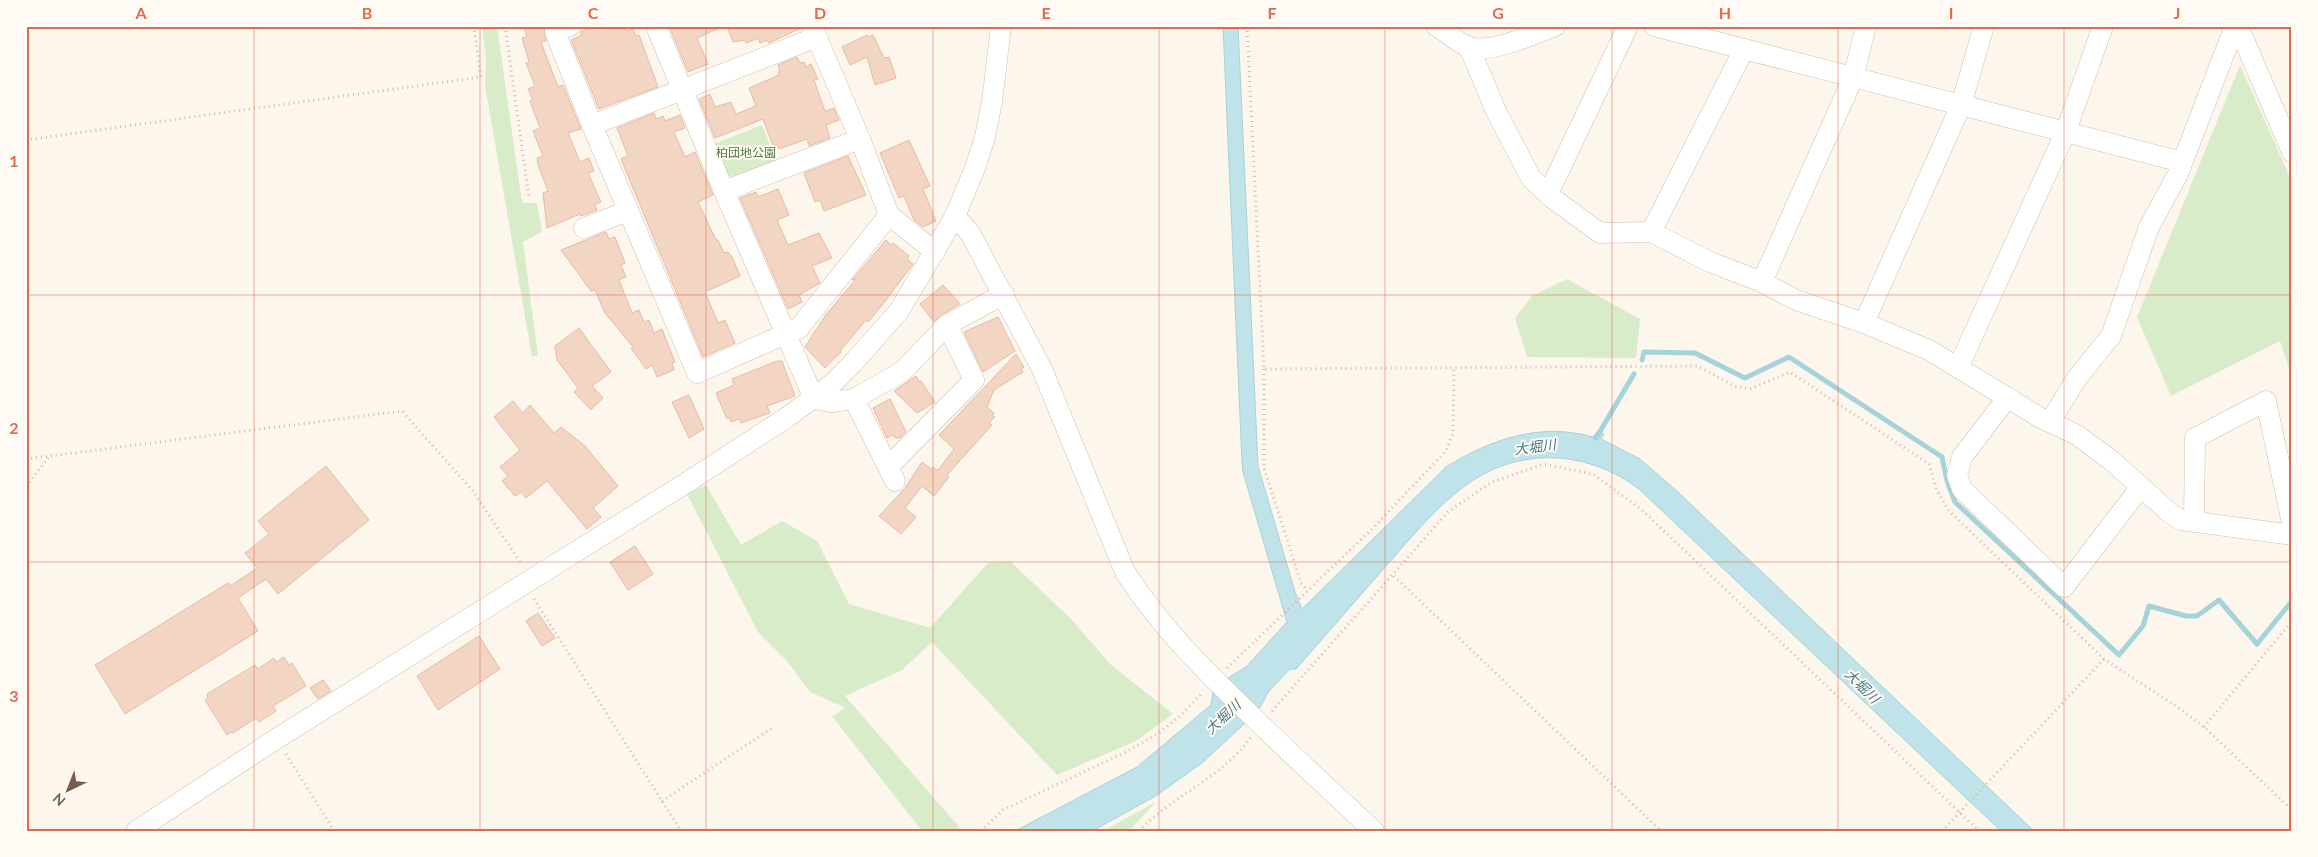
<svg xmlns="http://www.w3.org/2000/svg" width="2318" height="857" font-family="Lato,'Noto Sans JP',sans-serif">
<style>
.green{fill:#d8ecc9}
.water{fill:#bfe3e8;stroke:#a5d3da}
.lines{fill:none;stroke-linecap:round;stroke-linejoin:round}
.stream{stroke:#a5d3da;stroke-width:5}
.building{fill:#f3d5c3;stroke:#e6bba3}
.minor-casing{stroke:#d1beb0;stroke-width:21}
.path{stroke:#d9b8a5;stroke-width:3;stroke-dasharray:1 4;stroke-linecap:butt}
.minor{stroke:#fff;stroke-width:20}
.grid{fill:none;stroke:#dc6d51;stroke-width:1;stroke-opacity:0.55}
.labels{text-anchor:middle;stroke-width:4;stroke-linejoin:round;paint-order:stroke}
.park-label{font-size:12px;fill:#537a41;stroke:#fffaf3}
.water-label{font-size:14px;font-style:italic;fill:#437c86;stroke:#fffaf3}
.neatline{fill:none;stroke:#dc6d51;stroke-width:2}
.grid-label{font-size:16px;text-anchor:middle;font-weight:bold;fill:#dc6d51}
</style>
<rect width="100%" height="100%" fill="#fdf6ec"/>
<g class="green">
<path d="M482 26H497L522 203H537L542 232 523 242 538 355 532 357 485 85 486 60Z"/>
<path d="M2240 65 2292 182V377L2280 341 2171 396 2137 317Z"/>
<path d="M762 125 777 162 736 179 725 173 714 144Z"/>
<path d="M1567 279 1640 319 1636 358 1527 357 1515 318 1532 296Z"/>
<path d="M706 485 741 545 782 521 817 541 849 604 930 628 988 563 1010 561 1072 620 1110 664 1173 714 1136 741 1057 775 932 642 902 670 845 696 960 828 955 831H922L832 716 846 708 810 692 787 661 758 632 687 494Z"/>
<path d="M1156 802 1129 831H1103Z"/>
</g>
<path class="water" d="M1223 26H1238L1258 466 1295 592 1302 609 1446 467C1491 439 1541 422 1593 437L1597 432 1604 434 1601 439 1640 459 1679 493 2034 831H2001L1639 489C1588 451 1523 446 1469 483 1437 505 1412 537 1386 566 1356 600 1326 635 1296 669H1290L1269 691 1258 711 1202 763 1154 797 1092 831H1015L1137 767 1211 705 1213 692 1219 694 1228 678 1246 667 1287 622 1243 472 1242 462Z"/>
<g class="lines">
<g class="stream">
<path d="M1642 360 1644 352 1695 353 1745 378 1789 357 1942 457 1947 481 1955 502 2119 655 2143 626 2149 606 2186 616H2197L2219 600 2257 644 2292 601"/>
<path d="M1596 438 1634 374"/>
</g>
</g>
<g class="building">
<path d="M524 26H544L546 41 541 42 558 87 563 85 581 129 568 133 580 162 589 158 594 171 588 173 601 202 595 205 597 210 581 216 580 214 547 228 543 193 548 191 538 165 537 158 543 156 533 131 540 128 530 101 533 100 528 89 535 86 526 63 529 62 522 38 527 37Z"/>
<path d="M594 26H624L626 31 633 29 636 36 639 35 658 87 599 109 571 40 582 35 580 32Z"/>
<path d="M669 26H724L697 38 708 64 688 72Z"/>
<path d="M727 26H800L801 28 769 43 767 40 760 43 758 38 746 43 745 40 733 42Z"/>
<path d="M867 35 868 37 873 35 884 58 889 57 896 78 875 85 867 57 850 65 842 47Z"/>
<path d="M797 57 800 63 804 62 806 67 811 64 818 79 814 80 825 111 834 108 839 120 826 125 830 138 809 146 807 139 779 149 777 144 773 146 763 119 715 138 699 99 710 94 715 107 731 102 736 114 756 106 749 88 779 75 778 72 780 71 778 65Z"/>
<path d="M654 113 656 119 663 116 665 121 680 115 685 128 674 132 685 157 695 152 713 195 698 202 716 240H718L724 253 728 252 732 257 740 276 705 292 718 323 725 320 735 343 703 357 621 159 628 156 617 128Z"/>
<path d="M909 140 930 186 923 189 936 221 923 227 914 220 904 196 899 198 880 153Z"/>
<path d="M848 156 866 195 824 211 820 200 815 202 804 173Z"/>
<path d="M778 189 789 215 777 220 788 245 819 233 832 258 812 266 820 283 799 295 802 302 788 309 740 198 756 192 758 197Z"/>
<path d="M606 232 609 239 615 237 625 263 621 265 626 277 619 280 632 313 639 310 644 322 649 320 654 333 662 329 675 362 672 363 674 370 657 377 652 365 646 369 631 348 633 347 605 313 595 290 591 291 561 250Z"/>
<path d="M886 240 891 245 893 243 909 256 907 259 913 264 883 304 868 322 866 320 840 351 841 352 825 368 805 347 825 316 856 279 852 280Z"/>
<path d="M943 285 960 304 941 315 934 322 920 304Z"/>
<path d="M998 317 1015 351 983 372 964 332Z"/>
<path d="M579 328 611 372 592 386 603 398 591 410 574 392 578 388 557 360 555 346Z"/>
<path d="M1016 354 1024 367 1021 369 1023 372 994 390 987 407 994 413 992 415 995 417 989 423 992 425 947 475 949 477 934 496 922 486 905 508 916 517 901 534 879 516 905 488 922 462 931 469 933 467 936 470 939 469 954 449 939 435Z"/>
<path d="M777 361H782L795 396 767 406 770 413 741 423 739 419 731 422 730 418 727 419 716 393 734 385 732 379Z"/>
<path d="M916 376 919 382 921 381 935 402 917 413 894 391Z"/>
<path d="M689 395 704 429 689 438 672 402Z"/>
<path d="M890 399 906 432 900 438H895L893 435 887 438 873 408Z"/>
<path d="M513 401 523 413 530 405 554 433 561 427 585 446 618 486 593 508 601 517 587 529 547 481 526 498 521 492 515 496 502 481 508 476 500 467 520 450 494 417Z"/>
<path d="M326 466 369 520 278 594 266 579 238 598 258 631 125 714 95 665 228 583 230 586 257 568 245 553 269 534 258 521Z"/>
<path d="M635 546 653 574 628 590 610 562Z"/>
<path d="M538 613 555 638 542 646 526 621Z"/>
<path d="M479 636 500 669 438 710 417 676Z"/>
<path d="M284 657 289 665 292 663 306 686 273 706 276 711 259 722 256 718 233 733 231 732 227 735 205 700 208 698 207 694 255 665 258 669 274 658 276 662Z"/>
<path d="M323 680 331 691 318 699 310 688Z"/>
</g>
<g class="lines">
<g class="minor-casing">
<g id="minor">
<path d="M570 26 555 32 592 125 697 373 799 328 889 215"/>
<path d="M656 26 724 191 814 399"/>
<path d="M812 26 860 139 889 215 935 252"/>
<path d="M1436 26C1447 32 1458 43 1469 47 1490 54 1535 34 1555 26"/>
<path d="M1654 26 1744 49"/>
<path d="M2238 26 2292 152"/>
<path d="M1469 47 1496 111 1531 178 1552 198 1600 233 1651 232 1710 262 1762 282 1796 300 1864 323 1929 350 2039 417 2077 435 2112 461 2170 513 2181 520 2292 535"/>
<path d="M592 125 817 37"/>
<path d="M724 191 860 139"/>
<path d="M1548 194 1628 26"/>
<path d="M955 216 970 233 1042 369 1125 572C1161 628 1206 672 1254 718 1293 756 1333 793 1374 831"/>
<path d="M584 228 628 211"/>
<path d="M1651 232 1744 49 2182 162"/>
<path d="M1762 282 1853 78 1866 26"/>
<path d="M1864 323 1961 105 1984 26"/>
<path d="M1958 368 2066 131 2103 26"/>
<path d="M2008 397 1962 457 1957 475 1962 489 2064 587 2140 488"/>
<path d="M814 399 831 402 854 399 903 371 947 325 1004 294"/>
<path d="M854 399 895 481"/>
<path d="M2050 422 2077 378 2111 336 2149 227 2178 174 2235 26"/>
<path d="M889 466 974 380 947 325"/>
<path d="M2194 522 2195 438 2266 401 2292 523"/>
<path d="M136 831 276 739 686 483 786 418 833 383 853 363 899 311 955 216 975 168 985 137 992 102 1001 26"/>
</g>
</g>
<g class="path">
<path d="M505 26 529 198"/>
<path d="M1247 26 1264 369 1698 366 1734 386 1750 389 1790 372 1929 464 1937 491 1949 511 2104 659 2173 704 2204 727 2292 810"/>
<path d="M26 140 481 77 474 26"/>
<path d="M1264 369V468L1301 583 1307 590"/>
<path d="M26 459 402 411 473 491 522 565"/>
<path d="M26 486 49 457"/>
<path d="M1394 576 1661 831"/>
<path d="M534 599 681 831"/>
<path d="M1227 668 1372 529 1446 451 1453 433 1454 366"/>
<path d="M1272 711 1448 512 1492 482 1544 464 1593 474 1642 510 1979 831"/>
<path d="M2204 727 2292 621"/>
<path d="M286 754 334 831"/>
<path d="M662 801 772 728"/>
<path d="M981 831 1003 810 1126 752 1159 733 1180 716 1203 692"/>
<path d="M1139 831C1173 795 1222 778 1251 737"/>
<path d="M1942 831 2104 659"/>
</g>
<use href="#minor" class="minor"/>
</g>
<path class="grid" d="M254 26V831M480 26V831M706 26V831M933 26V831M1159 26V831M1385 26V831M1612 26V831M1838 26V831M2064 26V831M26 295H2292M26 562H2292"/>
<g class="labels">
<g class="park-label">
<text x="746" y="157">柏団地公園</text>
</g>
<g class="water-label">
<text transform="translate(1535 447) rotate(-7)" y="5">大堀川</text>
<text transform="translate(1862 686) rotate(44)" y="5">大堀川</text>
<text transform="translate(1223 717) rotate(-43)" y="5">大堀川</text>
</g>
</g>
<rect width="2318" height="857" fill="none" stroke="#fffaf3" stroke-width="55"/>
<g transform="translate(68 790) rotate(223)" stroke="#fffaf3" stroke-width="4" paint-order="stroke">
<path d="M0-4L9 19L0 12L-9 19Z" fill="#7a5c4d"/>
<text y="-8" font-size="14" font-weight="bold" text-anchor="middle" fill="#7a5c4d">N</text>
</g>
<rect x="28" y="28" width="2262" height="802" class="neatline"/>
<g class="grid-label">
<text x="141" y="19">A</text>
<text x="367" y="19">B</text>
<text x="593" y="19">C</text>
<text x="820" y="19">D</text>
<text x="1046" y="19">E</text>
<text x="1272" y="19">F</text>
<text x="1498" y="19">G</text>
<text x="1725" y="19">H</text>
<text x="1951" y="19">I</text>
<text x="2177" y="19">J</text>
<text x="14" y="167">1</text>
<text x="14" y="434">2</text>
<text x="14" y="702">3</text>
</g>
</svg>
